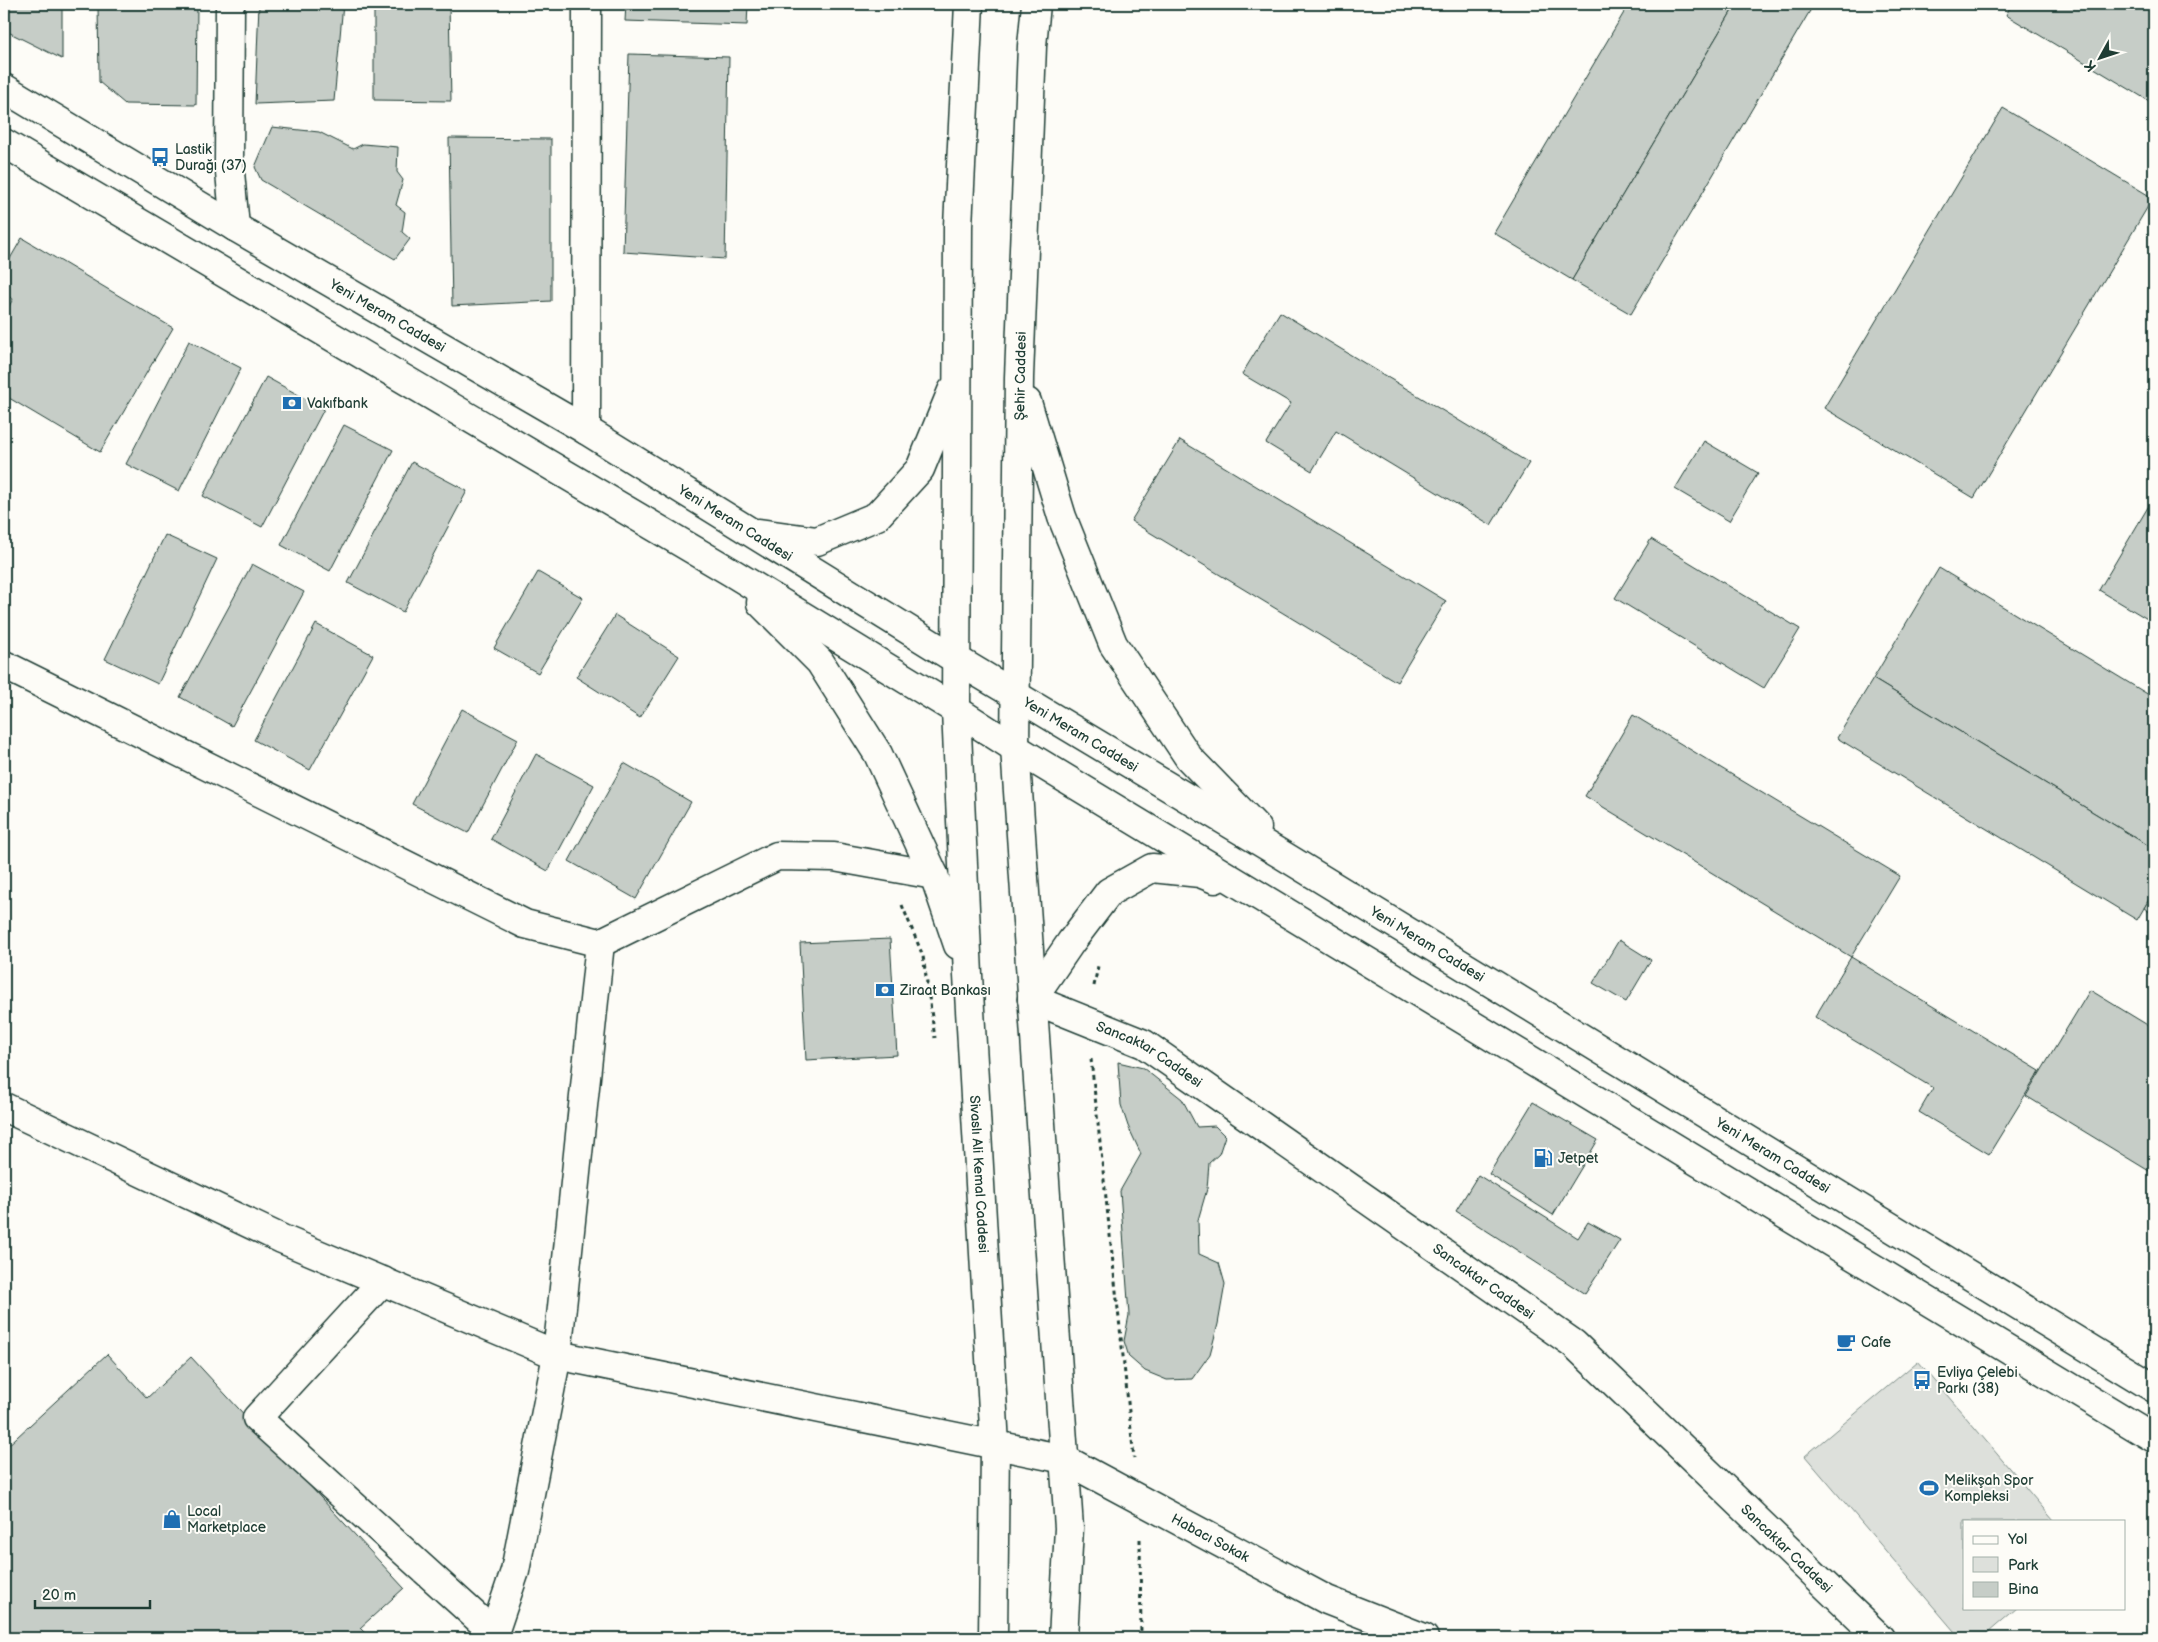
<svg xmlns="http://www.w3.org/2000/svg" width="2158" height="1642" font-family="'Balsamiq Sans',sans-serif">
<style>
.green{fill:#dde0db;stroke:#7e8e88}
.building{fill:#c6cdc7;stroke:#1f3d34}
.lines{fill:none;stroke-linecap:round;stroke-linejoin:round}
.minor-casing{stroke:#1f3d34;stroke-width:31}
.tertiary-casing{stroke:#1f3d34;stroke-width:31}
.secondary-casing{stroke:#1f3d34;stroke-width:31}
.path{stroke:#1f3d34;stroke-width:3;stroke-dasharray:4 4;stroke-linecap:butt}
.minor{stroke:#fdfcf7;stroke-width:28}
.tertiary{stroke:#fdfcf7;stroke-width:28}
.secondary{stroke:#fdfcf7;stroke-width:28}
.labels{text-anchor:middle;stroke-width:4;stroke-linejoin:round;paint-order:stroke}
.poi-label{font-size:14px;fill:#1f3d34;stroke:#fdfcf7;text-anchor:start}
.street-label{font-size:14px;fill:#1f3d34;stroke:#fdfcf7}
</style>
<rect width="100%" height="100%" fill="#fdfcf7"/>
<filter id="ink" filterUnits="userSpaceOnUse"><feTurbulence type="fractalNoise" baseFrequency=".02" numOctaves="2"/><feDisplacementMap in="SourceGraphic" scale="10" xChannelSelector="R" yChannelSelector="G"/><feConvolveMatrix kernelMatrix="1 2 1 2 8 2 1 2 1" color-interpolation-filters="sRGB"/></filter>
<g filter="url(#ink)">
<path class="green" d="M1918 1361 2054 1521H1964V1608H2017L1982 1638H1960L1805 1456Z"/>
<g class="building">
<path d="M4 4H62V59L4 30Z"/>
<path d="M98 4H197L196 105 125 104 99 82Z"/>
<path d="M259 4H343L334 101 255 104Z"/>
<path d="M374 4H449L451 101 374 100Z"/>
<path d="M626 4H748L747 25 625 21Z"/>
<path d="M1629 4H1736L1572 280 1494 233Z"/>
<path d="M1736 4H1814L1631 314 1572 280Z"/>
<path d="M2012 4H2154V104L2006 15Z"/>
<path d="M629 54 729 57 725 259 623 252Z"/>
<path d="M2003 108 2153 198 1974 498 1824 408Z"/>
<path d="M272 127 319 132 353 149 363 144 398 147 397 172 403 180 396 205 405 212 402 232 410 239 395 259 261 180 255 167Z"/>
<path d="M449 138 551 139V301L452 306Z"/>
<path d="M22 238 173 328 100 452 4 395V315L13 299 4 294V269Z"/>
<path d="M1280 312 1529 463 1491 525 1336 431 1312 471 1266 443 1291 403 1242 374Z"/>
<path d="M189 341 241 368 179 491 126 464Z"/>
<path d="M266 377 324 409 262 527 203 496Z"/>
<path d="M344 425 393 450 330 571 281 545Z"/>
<path d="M1180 440 1446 601 1397 682 1131 521Z"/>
<path d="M1704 441 1758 473 1729 521 1675 489Z"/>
<path d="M412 462 467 491 403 612 348 583Z"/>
<path d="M2154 497V623L2099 590Z"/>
<path d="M165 535 217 559 158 684 105 659Z"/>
<path d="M1651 539 1800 629 1764 688 1615 598Z"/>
<path d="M252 564 304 592 232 726 180 697Z"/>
<path d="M1939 568 2154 698V849L1873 679Z"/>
<path d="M538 572 583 598 538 673 494 648Z"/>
<path d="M615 615 679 656 640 718 576 677Z"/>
<path d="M316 624 373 655 310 770 254 740Z"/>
<path d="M1873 679 2154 849V891L2137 920 1837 738Z"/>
<path d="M462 709 518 739 468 833 412 804Z"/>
<path d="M1633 715 1900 876 1851 957 1585 796Z"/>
<path d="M536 754 594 785 548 871 491 839Z"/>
<path d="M624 763 691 802 636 899 569 861Z"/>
<path d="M2154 891V915L2144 908Z"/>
<path d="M890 939 897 1055 806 1060 800 943Z"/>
<path d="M1619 940 1651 960 1626 1002 1593 983Z"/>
<path d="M1851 957 2040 1071 1989 1154 1919 1112 1933 1088 1815 1017Z"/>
<path d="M2090 990 2154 1029V1174L2026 1096Z"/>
<path d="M1118 1062 1143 1068 1182 1099 1197 1127 1215 1126 1225 1136 1219 1154 1209 1163 1207 1189 1198 1220 1199 1254 1219 1263 1225 1284 1218 1324 1210 1354 1192 1379 1167 1380 1145 1371 1129 1357 1124 1341 1129 1315 1120 1191 1141 1154 1128 1126 1121 1105Z"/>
<path d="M1533 1102 1598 1140 1553 1215 1489 1174Z"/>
<path d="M1478 1175 1578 1238 1588 1222 1620 1240 1585 1294 1456 1211Z"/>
<path d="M107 1354 147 1398 191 1357 404 1588 360 1628 370 1638H4V1449Z"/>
</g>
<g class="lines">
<g class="minor-casing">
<g id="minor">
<path d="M230 4 229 161 235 227"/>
<path d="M586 430 587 4"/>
<path d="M4 665 525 924 600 943 777 856 834 857 934 875"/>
<path id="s1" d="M4 1107 282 1239 557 1355 1064 1459 1327 1600 1424 1638"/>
<path d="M383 1281 257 1418 494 1633"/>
<path d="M488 1638 494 1633 515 1571 557 1355 600 943"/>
</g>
</g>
<g class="tertiary-casing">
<g id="tertiary">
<path id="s2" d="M1032 999 1144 1044 1574 1344 1880 1638"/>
</g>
</g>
<g class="secondary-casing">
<g id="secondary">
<path id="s3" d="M969 4 958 226 956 710 968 975 995 1445 993 1638"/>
<path d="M1036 4 1032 46 1019 377 1015 748 1069 1528 1063 1638"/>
<path id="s4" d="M4 88 235 227 586 430 957 660 1284 856 2154 1388"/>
<path d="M4 143 731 572 956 710 1015 748 2154 1438"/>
<path d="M1027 402 1062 517 1113 644 1189 758 1257 828"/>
<path d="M759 533 817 541 877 516 920 469 952 391"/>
<path d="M761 603 820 662 878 754 934 875 958 945"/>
<path d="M1032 999 1071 942 1109 892 1152 868 1200 873 1215 879"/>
</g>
</g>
<g class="path">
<path d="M902 905 923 956 935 1038"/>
<path d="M1094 986 1098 966"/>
<path d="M1091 1059 1134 1458"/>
<path d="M1140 1539 1141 1638"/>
</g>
<use href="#minor" class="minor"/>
<use href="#tertiary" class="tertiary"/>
<use href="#secondary" class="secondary"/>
</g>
</g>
<defs>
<g id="bus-bare" transform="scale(1.5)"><path d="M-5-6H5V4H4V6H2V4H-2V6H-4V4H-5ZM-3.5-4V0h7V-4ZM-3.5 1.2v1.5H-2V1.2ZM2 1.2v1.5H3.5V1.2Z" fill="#1f6fb2" stroke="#fdfcf7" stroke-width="2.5" paint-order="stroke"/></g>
<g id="bank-bare" transform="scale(1.5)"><path d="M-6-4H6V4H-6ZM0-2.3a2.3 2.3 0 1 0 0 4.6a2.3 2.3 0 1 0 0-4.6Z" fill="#1f6fb2" stroke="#fdfcf7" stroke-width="2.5" paint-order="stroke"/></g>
<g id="fuel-bare" transform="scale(1.5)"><path d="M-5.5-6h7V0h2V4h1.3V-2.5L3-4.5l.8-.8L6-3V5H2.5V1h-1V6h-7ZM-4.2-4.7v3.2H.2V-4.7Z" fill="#1f6fb2" stroke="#fdfcf7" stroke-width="2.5" paint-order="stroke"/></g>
<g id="cafe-bare" transform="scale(1.5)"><path d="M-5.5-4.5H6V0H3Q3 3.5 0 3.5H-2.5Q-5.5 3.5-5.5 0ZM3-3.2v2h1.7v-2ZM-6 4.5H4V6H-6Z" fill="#1f6fb2" stroke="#fdfcf7" stroke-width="2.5" paint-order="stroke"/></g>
<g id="stadium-bare" transform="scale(1.5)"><path d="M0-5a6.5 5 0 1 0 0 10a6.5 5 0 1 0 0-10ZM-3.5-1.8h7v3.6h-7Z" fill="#1f6fb2" stroke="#fdfcf7" stroke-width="2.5" paint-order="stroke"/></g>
<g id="shop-bare" transform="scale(1.5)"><path d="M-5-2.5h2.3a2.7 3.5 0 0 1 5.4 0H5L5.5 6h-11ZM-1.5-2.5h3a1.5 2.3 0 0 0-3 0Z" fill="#1f6fb2" stroke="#fdfcf7" stroke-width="2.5" paint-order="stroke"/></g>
</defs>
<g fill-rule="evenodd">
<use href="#bus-bare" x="160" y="157"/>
<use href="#bank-bare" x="292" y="403"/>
<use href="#bank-bare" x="885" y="990"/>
<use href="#fuel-bare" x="1543" y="1158"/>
<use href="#cafe-bare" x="1846" y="1342"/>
<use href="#bus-bare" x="1922" y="1380"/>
<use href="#stadium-bare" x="1929" y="1488"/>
<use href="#shop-bare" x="172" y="1519"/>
</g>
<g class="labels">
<g class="poi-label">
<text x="175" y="154">Lastik<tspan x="175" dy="16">Durağı (37)</tspan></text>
<text x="307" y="408">Vakıfbank</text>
<text x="900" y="995">Ziraat Bankası</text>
<text x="1558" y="1163">Jetpet</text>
<text x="1861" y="1347">Cafe</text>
<text x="1937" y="1377">Evliya Çelebi<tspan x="1937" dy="16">Parkı (38)</tspan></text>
<text x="1944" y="1485">Melikşah Spor<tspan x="1944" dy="16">Kompleksi</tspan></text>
<text x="187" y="1516">Local<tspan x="187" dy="16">Marketplace</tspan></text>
</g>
<g class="street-label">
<text dy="5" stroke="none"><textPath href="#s4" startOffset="446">Yeni Meram Caddesi</textPath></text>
<text transform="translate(1020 376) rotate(-89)" y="5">Şehir Caddesi</text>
<text dy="5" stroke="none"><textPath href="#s4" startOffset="851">Yeni Meram Caddesi</textPath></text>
<text dy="5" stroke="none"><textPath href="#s4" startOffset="1256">Yeni Meram Caddesi</textPath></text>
<text dy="5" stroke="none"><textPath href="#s4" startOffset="1661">Yeni Meram Caddesi</textPath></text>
<text dy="5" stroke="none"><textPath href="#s2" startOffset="130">Sancaktar Caddesi</textPath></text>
<text dy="5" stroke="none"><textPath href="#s4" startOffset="2066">Yeni Meram Caddesi</textPath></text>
<text dy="5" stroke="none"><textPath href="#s3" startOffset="1171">Sivaslı Ali Kemal Caddesi</textPath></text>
<text dy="5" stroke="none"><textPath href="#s2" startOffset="535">Sancaktar Caddesi</textPath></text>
<text dy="5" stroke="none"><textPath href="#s1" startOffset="1290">Habacı Sokak</textPath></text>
<text dy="5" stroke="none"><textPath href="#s2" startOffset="940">Sancaktar Caddesi</textPath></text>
</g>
</g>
<rect width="2158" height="1642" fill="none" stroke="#fdfcf7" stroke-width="20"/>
<rect x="10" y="10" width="2138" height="1622" fill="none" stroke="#1f3d34" stroke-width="2" filter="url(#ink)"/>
<rect x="1963" y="1520" width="162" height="90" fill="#fdfcf7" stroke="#a4b0a9"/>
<rect x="1973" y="1536" width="25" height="8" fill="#fdfcf7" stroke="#a4b0a9"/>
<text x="2008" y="1544" font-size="15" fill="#1f3d34">Yol</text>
<rect x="1973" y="1557" width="25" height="15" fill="#dde0db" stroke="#a4b0a9"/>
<text x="2008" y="1570" font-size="15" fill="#1f3d34">Park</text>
<rect x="1973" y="1582" width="25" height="15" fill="#c6cdc7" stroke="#a4b0a9"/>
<text x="2008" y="1594" font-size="15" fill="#1f3d34">Bina</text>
<g transform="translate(2100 58) rotate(230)" stroke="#fdfcf7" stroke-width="4" paint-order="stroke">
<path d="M0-4L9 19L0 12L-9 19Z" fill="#1f3d34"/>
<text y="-8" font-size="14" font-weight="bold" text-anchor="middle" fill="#1f3d34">K</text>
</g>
<path d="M35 1600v8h115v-8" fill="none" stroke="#1f3d34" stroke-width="2.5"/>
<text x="42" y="1600" font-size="15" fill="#1f3d34" stroke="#fdfcf7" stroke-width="4" paint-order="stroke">20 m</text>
</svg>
